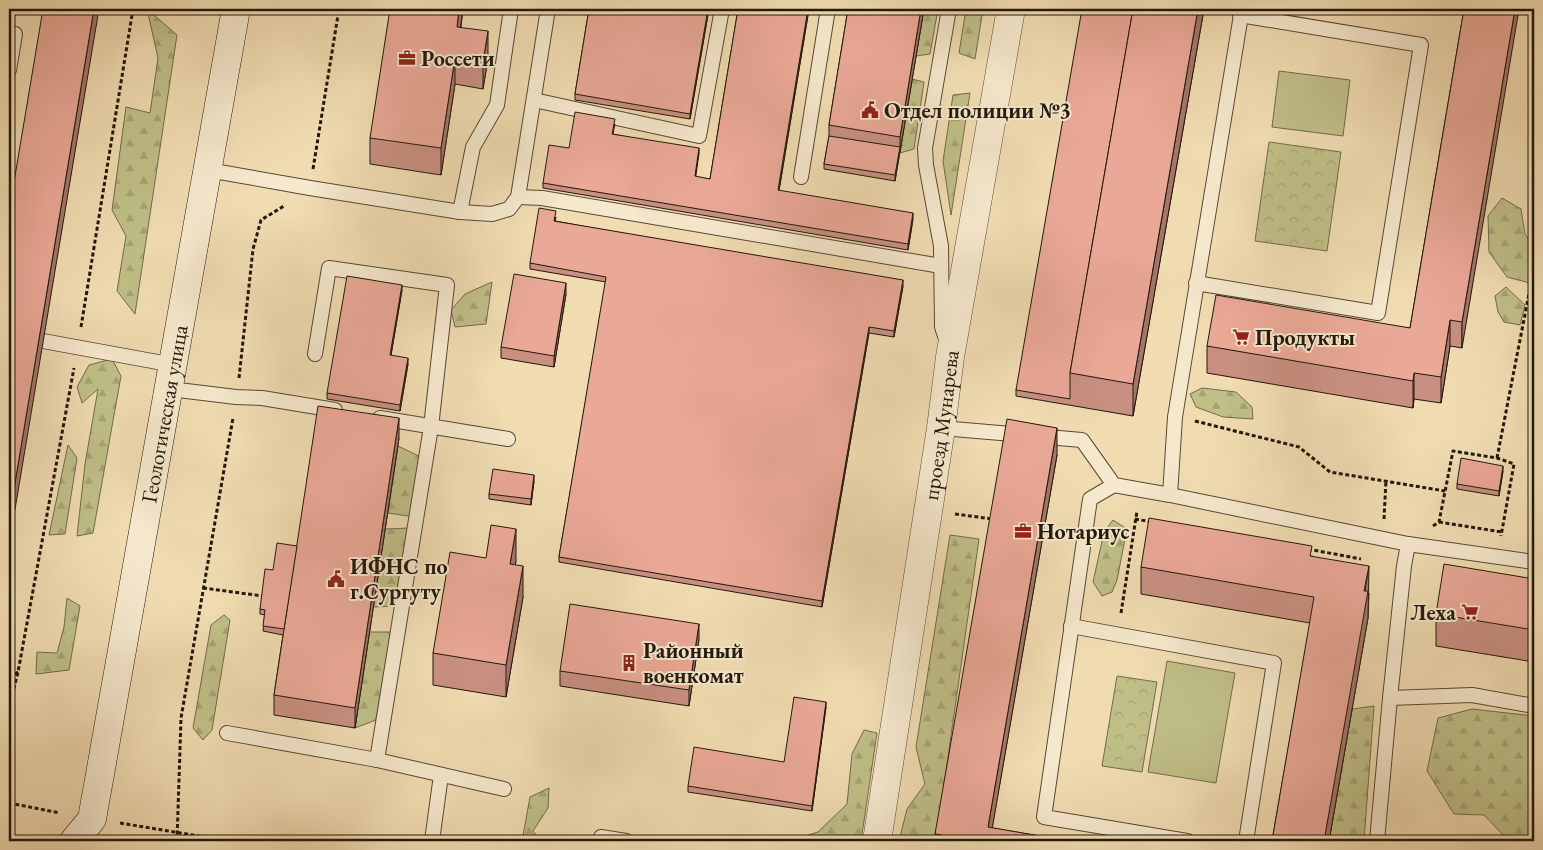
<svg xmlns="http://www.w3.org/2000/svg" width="1543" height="850" font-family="'EB Garamond',serif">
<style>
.grass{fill:#c0bf88;stroke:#716c4a}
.forest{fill:url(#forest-firs);stroke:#716c4a}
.park{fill:url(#park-crowns);stroke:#716c4a}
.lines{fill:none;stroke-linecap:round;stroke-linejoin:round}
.lane-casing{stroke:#564936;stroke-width:16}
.street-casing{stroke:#564936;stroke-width:29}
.secondary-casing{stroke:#22180c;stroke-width:29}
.path{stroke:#22180c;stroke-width:3;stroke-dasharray:4 2.5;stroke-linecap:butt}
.lane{stroke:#f6e8cd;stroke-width:14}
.street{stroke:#f6e8cd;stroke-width:28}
.secondary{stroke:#f6e8cd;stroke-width:28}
.wall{fill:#c99082;stroke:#22180c}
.shaded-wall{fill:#a4766a;stroke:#22180c}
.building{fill:#eaa897;stroke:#22180c}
.labels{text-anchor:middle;stroke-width:4;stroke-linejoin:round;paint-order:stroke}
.poi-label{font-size:22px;font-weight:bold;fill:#22180c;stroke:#f6e8cd;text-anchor:start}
.street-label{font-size:22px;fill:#22180c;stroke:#f6e8cd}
</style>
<defs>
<pattern id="forest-firs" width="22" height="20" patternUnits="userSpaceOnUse" patternTransform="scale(1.25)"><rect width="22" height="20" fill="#c0bf88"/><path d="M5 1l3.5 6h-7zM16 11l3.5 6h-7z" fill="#a5a374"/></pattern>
<pattern id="park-crowns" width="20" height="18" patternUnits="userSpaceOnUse" patternTransform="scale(1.25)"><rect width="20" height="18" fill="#c0bf88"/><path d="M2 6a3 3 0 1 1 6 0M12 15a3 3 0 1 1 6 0" fill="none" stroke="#a5a374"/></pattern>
</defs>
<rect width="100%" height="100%" fill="#f1dcb2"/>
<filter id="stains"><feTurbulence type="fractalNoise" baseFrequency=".004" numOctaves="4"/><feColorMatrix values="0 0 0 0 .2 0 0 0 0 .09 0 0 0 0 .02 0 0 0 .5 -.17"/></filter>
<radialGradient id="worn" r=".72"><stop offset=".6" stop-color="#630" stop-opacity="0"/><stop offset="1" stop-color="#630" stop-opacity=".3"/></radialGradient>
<g class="grass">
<path d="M1279 71 1350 80 1343 136 1272 127Z"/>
<path d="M1167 661 1235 673 1216 783 1148 772Z"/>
</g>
<g class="forest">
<path d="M147 9 177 35 135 314 117 291 126 236 112 210 126 107 150 113 158 58Z"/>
<path d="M924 9H938L930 54 916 56Z"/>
<path d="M966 9H983L975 59 959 53Z"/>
<path d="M912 79 924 82 914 149 900 153Z"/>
<path d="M970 93 951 215 943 161 953 95Z"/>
<path d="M1502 198 1521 209 1525 234 1534 248V259L1530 283 1507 277 1489 252 1488 216Z"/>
<path d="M492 282 486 324 455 327 451 310 465 294Z"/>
<path d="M1506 287 1525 305 1520 325 1504 322 1498 312 1495 296Z"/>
<path d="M112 359 121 376 93 533 77 536 85 464 98 389 82 403 77 387 89 365Z"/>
<path d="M1202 388 1236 392 1252 407 1253 419 1223 417 1196 407 1190 394Z"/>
<path d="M68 445 77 458 65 534 49 535Z"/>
<path d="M398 446 423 458 414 517 388 513Z"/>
<path d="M1113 520 1127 529 1117 580 1112 592 1102 596 1093 582 1104 532Z"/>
<path d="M410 528 397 606 373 607 385 529Z"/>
<path d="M950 535 979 539 936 841H899L907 809 925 784 916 747Z"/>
<path d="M67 598 80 606 69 670 36 674 37 652 57 653 64 627Z"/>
<path d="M224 615 230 620 212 730 203 740 193 728 211 625Z"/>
<path d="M369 632H391L376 720 355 728Z"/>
<path d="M1374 706 1364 841H1329L1352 709Z"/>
<path d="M1472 709 1534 716V841H1509L1484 815 1454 814 1427 771 1438 718Z"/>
<path d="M864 730 877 733 861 841H788L818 832 847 804 852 754Z"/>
<path d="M549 788 548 808 533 831 541 841H522L530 797Z"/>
</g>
<g class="park">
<path d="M1269 142 1341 152 1327 251 1255 241Z"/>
<path d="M1117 676 1157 682 1142 772 1102 766Z"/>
</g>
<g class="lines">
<g class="lane-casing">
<g id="lane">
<path d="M9 33 15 34 9 70"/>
<path d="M534 100 699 136 722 9"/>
<path d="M208 170 310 188 460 212 492 214 509 209 518 197 548 9"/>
<path d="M801 177 828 9"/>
<path d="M518 197 542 198 941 266"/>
<path d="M460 212 473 147 497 105 511 9"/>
<path d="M1196 283 1378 313 1421 45 1240 15"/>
<path d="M946 339 942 327 941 246 926 165 925 148 949 9"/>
<path d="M43 341 174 365"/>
<path d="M315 354 329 268 447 285 431 427 377 760"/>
<path d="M170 389 236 397 262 398 335 410"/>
<path d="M380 418 508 439"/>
<path d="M941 428 1082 440 1114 485 1170 495 1408 544 1534 562"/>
<path d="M1114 485 1090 499 1044 817 1187 841"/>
<path d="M1170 495 1175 417 1242 9"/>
<path d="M1071 626 1274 663 1246 841"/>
<path d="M1390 698 1472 695 1534 706"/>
<path d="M227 733 377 760 504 789"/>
<path d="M432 841 441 775"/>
<path d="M600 841 601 837 626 841"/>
<path d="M1377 841 1390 698 1404 566 1408 544"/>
</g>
</g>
<g class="street-casing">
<g id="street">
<path id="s1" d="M877 841 941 428 950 357 1011 9"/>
</g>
</g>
<g class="secondary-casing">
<g id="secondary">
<path id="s2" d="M74 841 92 819 236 9"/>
</g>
</g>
<g class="path">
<path d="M313 169 339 9"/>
<path d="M81 327 133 9"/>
<path d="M239 378 253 249 261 220 284 206"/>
<path d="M1195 421 1299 447 1330 472 1445 491"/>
<path d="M1497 458 1534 268"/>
<path d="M955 514 993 519"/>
<path d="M1135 519 1152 522"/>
<path d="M1384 519 1386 480"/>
<path d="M1439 522 1502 532"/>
<path d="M1433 526 1439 522 1453 451 1497 458 1514 464 1501 536"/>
<path d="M1308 549 1361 559"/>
<path d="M203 588 263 596"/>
<path d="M1121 613 1137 511"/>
<path d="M9 677 18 672"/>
<path d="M9 708 18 672 74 368"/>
<path d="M9 803 60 813"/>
<path d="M120 823 229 841"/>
<path d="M177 841 181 718 233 418"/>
</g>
<use href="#lane" class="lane"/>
<use href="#street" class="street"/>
<use href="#secondary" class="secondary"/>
</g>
<g class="wall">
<path d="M463 9 461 27 488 58 483 89 455 84 441 175 370 164V138Z"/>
<path d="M589 9H709L690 119 575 100V94Z"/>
<path d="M738 9H809L779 191 913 219 908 250 543 188V183L569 148 615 124 613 134 699 153 695 177 710 179Z"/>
<path d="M848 9H924L895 181 824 169V164L829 136V125Z"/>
<path d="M1204 9 1133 416 1016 396V390Z"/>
<path d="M1464 9 1462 348 1450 346 1441 403 1414 399 1413 408 1207 373V346L1410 328Z"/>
<path d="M556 217 555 221 903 286 894 337 869 333 822 607 559 562V557L606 282 530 269V263Z"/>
<path d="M402 290 391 355 408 364 400 411 327 399V393Z"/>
<path d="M566 294 554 367 501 358V347Z"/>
<path d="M399 438 355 728 274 715V695L283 635 263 631 265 615 260 614V609L273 570Z"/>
<path d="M1057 455 992 828 1069 841H935V834Z"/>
<path d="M1503 471 1499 496 1457 489V484Z"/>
<path d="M534 481 531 505 489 499V494Z"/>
<path d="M1312 556 1369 593 1368 618 1329 841H1272L1310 623 1141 594V567Z"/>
<path d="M486 558 516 561 515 564 523 597 506 697 433 685V653Z"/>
<path d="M1534 579V662L1436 646V614Z"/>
<path d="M699 639 689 706 560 686V671Z"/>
<path d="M826 707 812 811 688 792V786L784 762Z"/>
</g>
<g class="shaded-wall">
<path d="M94 9H99L9 545V519Z"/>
<path d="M459 9H463L457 53V27Z"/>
<path d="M708 9H709L690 119V114Z"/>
<path d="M808 9H809L778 196V190Z"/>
<path d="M921 9H924L895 181V175L900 147V137Z"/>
<path d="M1198 9H1204L1133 416V384Z"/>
<path d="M1515 9H1519L1462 348V322Z"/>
<path d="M488 31V58L483 89V62Z"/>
<path d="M455 58V84L441 175V148Z"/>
<path d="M699 148V153L695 182V176Z"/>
<path d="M913 213V219L908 250V244Z"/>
<path d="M903 280V286L894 337V331Z"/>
<path d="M566 283V294L554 367V356Z"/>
<path d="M402 285V290L390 361V355Z"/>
<path d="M1450 320V346L1441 403V377Z"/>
<path d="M869 327V333L822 607V601Z"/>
<path d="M408 358V364L400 411V405Z"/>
<path d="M1414 373V399L1413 408V381Z"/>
<path d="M399 418V438L355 728V708Z"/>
<path d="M1057 428V455L990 841 988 827Z"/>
<path d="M1503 466V471L1499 496V491Z"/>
<path d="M534 475V481L531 505V499Z"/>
<path d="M516 529V561L510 595V564Z"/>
<path d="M523 566V597L506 697V665Z"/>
<path d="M1369 566 1368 618 1329 841H1324Z"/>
<path d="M699 624V639L689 706V690Z"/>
<path d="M826 702V707L812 811V806Z"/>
</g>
<g class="building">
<path d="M43 9H94L9 519V212Z"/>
<path d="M390 9H459L457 27 488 31 483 62 455 58 441 148 370 138Z"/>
<path d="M589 9H708L690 114 575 94Z"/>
<path d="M738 9H808L778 190 913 213 908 244 543 183 549 145 569 148 575 112 615 119 612 134 699 148 695 176 710 179Z"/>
<path d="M848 9H921L900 137 829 125Z"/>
<path d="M1082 9H1133L1070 373V399L1016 390Z"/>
<path d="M1133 9H1198L1133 384 1070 373Z"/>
<path d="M1464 9H1515L1462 322 1450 320 1441 377 1414 373 1413 381 1207 346 1216 295 1410 328Z"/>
<path d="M829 136 900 147 895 175 824 164Z"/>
<path d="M539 208 556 211 554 221 903 280 894 331 869 327 822 601 559 557 606 277 530 263Z"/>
<path d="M514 274 566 283 554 356 501 347Z"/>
<path d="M347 276 402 285 390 355 408 358 400 405 327 393Z"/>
<path d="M318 406 399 418 355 708 274 695Z"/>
<path d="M1007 419 1057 428 988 827 1069 841H941L942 835 935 834Z"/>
<path d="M1461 458 1503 466 1499 491 1457 484Z"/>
<path d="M493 469 534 475 531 499 489 494Z"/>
<path d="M1149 518 1312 546 1310 556 1369 566 1364 591H1368L1324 841H1272L1314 597 1141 567Z"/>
<path d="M491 525 516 529 510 564 523 566 506 665 433 653 450 552 486 558Z"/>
<path d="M277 543 297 546 284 629 263 626 265 610 260 609 265 569 273 570Z"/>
<path d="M1444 564 1534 579V630L1436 614Z"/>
<path d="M570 604 699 624 689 690 560 671Z"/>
<path d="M794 697 826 702 812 806 688 786 694 747 784 762Z"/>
</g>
<defs>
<g id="office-bare" transform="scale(1.35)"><path d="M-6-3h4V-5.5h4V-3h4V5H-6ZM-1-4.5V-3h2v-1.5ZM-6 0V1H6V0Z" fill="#8f2418" stroke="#f6e8cd" stroke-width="2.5" paint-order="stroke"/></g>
<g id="civic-bare" transform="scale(1.35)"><path d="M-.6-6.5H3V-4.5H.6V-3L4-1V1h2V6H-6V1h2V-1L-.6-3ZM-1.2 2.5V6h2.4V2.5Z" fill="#8f2418" stroke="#f6e8cd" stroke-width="2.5" paint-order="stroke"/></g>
<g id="supermarket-bare" transform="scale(1.35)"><path d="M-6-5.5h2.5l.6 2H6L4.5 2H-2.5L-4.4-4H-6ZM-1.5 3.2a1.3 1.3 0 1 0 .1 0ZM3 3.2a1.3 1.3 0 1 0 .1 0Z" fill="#8f2418" stroke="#f6e8cd" stroke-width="2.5" paint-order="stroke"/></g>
<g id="building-bare" transform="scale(1.35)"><path d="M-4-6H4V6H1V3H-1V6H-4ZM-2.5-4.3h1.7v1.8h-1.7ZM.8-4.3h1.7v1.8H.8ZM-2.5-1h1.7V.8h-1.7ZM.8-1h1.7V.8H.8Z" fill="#8f2418" stroke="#f6e8cd" stroke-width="2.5" paint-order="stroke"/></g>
</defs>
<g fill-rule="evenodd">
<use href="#office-bare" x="407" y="58"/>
<use href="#civic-bare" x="870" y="110"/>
<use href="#supermarket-bare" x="1241" y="337"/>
<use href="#office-bare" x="1023" y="531"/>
<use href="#civic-bare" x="336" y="579"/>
<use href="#supermarket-bare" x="1470" y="612"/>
<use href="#building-bare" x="629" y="663"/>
</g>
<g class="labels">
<g class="poi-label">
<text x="421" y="66">Россети</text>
<text x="884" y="118">Отдел полиции №3</text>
<text x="1255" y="345">Продукты</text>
<text x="1037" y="539">Нотариус</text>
<text x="350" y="574">ИФНС по<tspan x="350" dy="25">г.Сургуту</tspan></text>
<text x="1456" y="620" text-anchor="end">Леха</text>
<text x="643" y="658">Районный<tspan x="643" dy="25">военкомат</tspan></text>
</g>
<g class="street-label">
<text dy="8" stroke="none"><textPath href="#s2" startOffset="440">Геологическая улица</textPath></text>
<text dy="8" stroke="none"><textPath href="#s1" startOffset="421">проезд Мунарева</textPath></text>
</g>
</g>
<rect width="1543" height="850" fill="none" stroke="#f1dcb2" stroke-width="30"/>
<rect x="10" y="10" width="1523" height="830" fill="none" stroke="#22180c" stroke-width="2.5"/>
<rect x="15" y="15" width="1513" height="820" fill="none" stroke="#22180c"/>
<rect width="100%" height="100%" filter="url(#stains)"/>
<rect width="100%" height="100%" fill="url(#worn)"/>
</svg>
